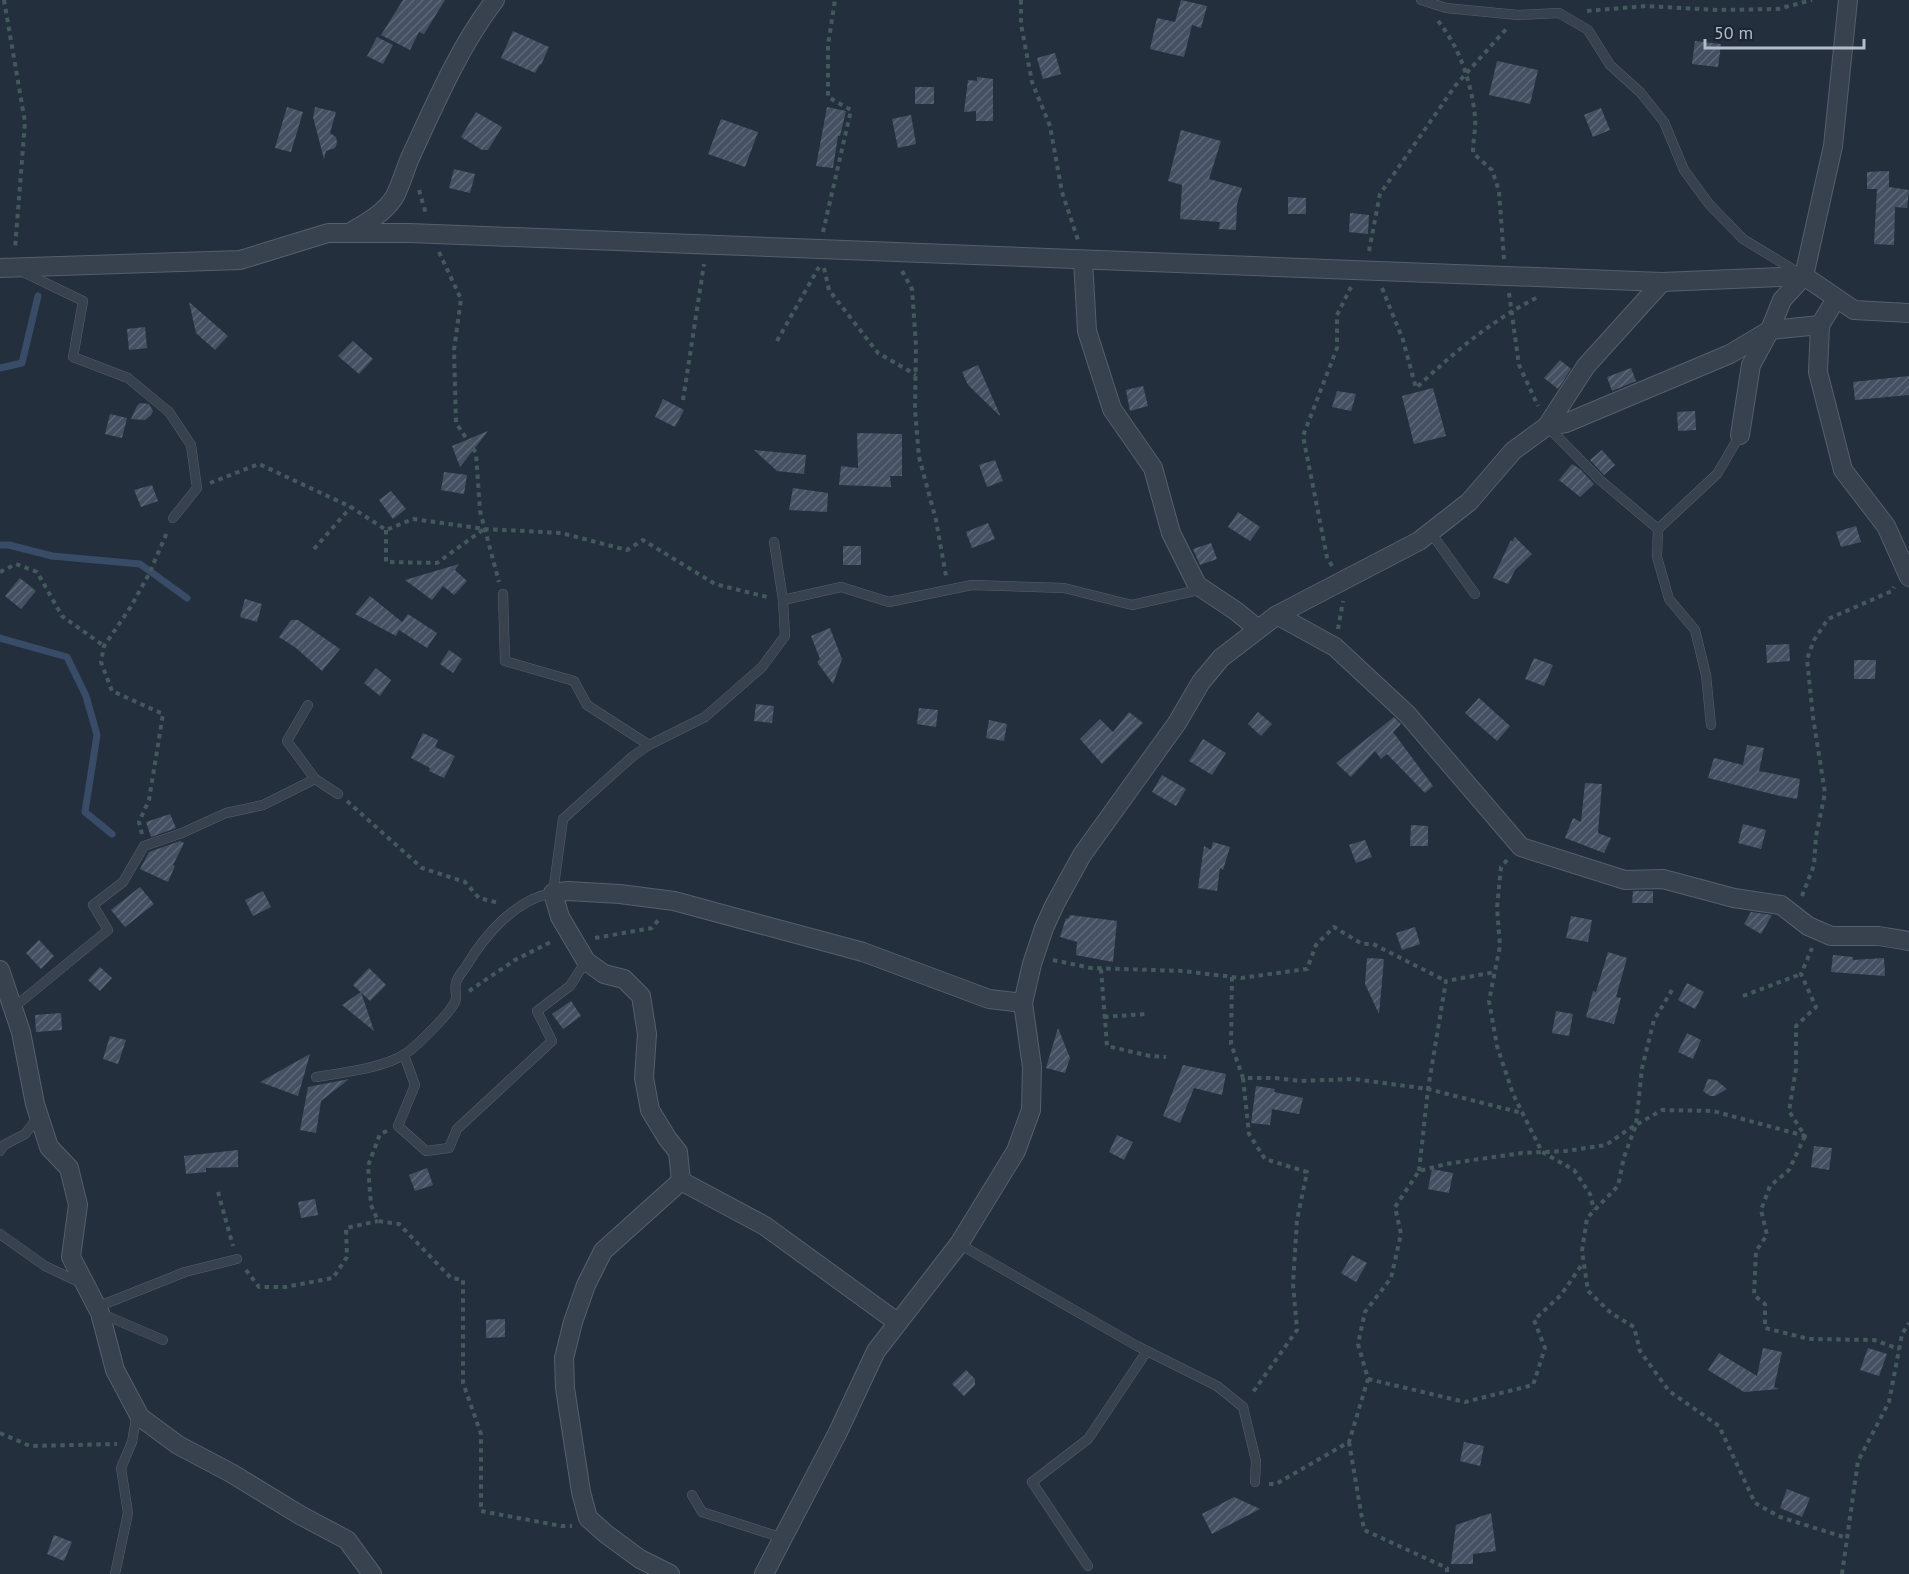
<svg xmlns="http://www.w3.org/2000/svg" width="1909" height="1574" font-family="'PT Sans',sans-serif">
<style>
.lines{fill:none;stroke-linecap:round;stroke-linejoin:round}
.stream{stroke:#394c67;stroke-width:7}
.building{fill:url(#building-hatch)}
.service-casing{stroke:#565f6c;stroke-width:10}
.minor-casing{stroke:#565f6c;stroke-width:20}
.path{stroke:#44595c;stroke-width:4;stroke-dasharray:4.5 4.5;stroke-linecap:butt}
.service{stroke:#38414e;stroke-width:9}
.minor{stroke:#38414e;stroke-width:18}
</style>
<defs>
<pattern id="building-hatch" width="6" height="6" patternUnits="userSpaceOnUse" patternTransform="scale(1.5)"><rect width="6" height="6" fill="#455162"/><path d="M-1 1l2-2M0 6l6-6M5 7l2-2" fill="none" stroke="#5d6877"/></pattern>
</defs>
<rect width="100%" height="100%" fill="#242f3e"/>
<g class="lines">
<g class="stream">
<path d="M0 368 22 363 38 296"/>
<path d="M0 545H9L52 556 140 564 187 598"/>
<path d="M0 638 67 657 86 696 97 735 85 812 112 834"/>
</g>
</g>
<g class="building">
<path d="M403 0H445L424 34 419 32 410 50 381 35Z"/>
<path d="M1181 0 1207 6 1201 28 1192 25 1184 57 1150 49 1157 18 1175 22Z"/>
<path d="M513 31 549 47 541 65 540 64 535 73 501 58Z"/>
<path d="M377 37 393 45 383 64 367 56Z"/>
<path d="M1695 41 1721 44 1718 67 1692 64Z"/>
<path d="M1055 53 1061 74 1043 79 1037 58Z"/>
<path d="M1497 61 1538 70 1530 104 1489 95Z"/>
<path d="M977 77 993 79V121H976V111L964 112 968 80 977 81Z"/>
<rect x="915" y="87" width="19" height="17"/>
<path d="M287 107 303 112 291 152 275 148Z"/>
<path d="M315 107 336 112 330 133 336 137 337 143 335 148 326 151 324 159 313 117Z"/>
<path d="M827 107 846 111 840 136H838L833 168 816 166Z"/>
<path d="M1601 108 1610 130 1593 137 1584 115Z"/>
<path d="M476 112 502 127 488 150H482L461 137Z"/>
<path d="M911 115 916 144 898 148 892 119Z"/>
<path d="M721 119 758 132 745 167 708 154Z"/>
<path d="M1181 130 1221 141 1209 179 1242 188 1237 204 1236 230 1219 229 1220 222 1180 219 1182 185 1168 181Z"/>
<path d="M454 169 475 174 470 193 449 188Z"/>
<path d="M1889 171V187L1909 190 1907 208 1895 207 1894 245 1874 244 1877 189H1867V172Z"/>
<path d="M1288 197 1306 198V214H1288Z"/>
<path d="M1350 213 1369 215 1368 234 1349 232Z"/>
<path d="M189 302 228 336 215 350 196 333Z"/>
<path d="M145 327 147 348 129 350 127 329Z"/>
<path d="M353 341 373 359 359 374 338 356Z"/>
<path d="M1560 360 1571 369 1558 389 1544 378Z"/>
<path d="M978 365 1000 415V416L968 385 962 372Z"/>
<path d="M1631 368 1636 381 1612 391 1607 377Z"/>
<path d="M1909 376V395L1855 400 1853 382Z"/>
<path d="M1143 386 1148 406 1130 411 1126 390Z"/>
<path d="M1433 388 1446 436 1414 444 1402 396Z"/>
<path d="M1337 391 1356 394 1351 411 1332 407Z"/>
<path d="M663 399 684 410 675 427 655 417Z"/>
<path d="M140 403 149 404 153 411 151 415 145 420 131 419 137 406Z"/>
<path d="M1695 411 1696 430 1678 431 1677 412Z"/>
<path d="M110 414 127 418 122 438 105 434Z"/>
<path d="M488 431 460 467 452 446Z"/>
<path d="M857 433 902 434V476H890L891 487 839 485 841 466 858 468Z"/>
<path d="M754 450 806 455 804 474 777 471Z"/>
<path d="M1602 450 1615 465 1604 475 1590 460Z"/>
<path d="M995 460 1003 481 987 487 979 465Z"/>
<path d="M1572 464 1580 469 1594 484 1580 497 1559 480Z"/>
<path d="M444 472 467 475 464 494 441 490Z"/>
<path d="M152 485 158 501 141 507 134 490Z"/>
<path d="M793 488 828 493 827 512 789 510Z"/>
<path d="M391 491 406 509 393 519 379 500Z"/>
<path d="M1238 512 1260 527 1250 541 1228 527Z"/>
<path d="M988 523 995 539 972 548 966 532Z"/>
<path d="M1856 526 1861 542 1841 547 1836 532Z"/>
<path d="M1515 537 1532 554 1515 570 1508 584 1493 578 1511 540 1512 542Z"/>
<path d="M1211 543 1217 559 1200 565 1193 549Z"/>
<rect x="843" y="546" width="18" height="19"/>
<path d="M459 564 455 570 467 581 454 595 443 586 432 600 405 580Z"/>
<path d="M20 578 36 591 21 609 5 596Z"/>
<path d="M370 596 402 622 408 614 437 633 427 648 399 630 396 636 355 614Z"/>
<path d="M245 599 262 604 257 622 240 617Z"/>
<path d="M291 620H298L340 649 322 671 296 648 279 637Z"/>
<path d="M830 628 842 659 833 684 817 662 820 659 811 636Z"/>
<path d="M1789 644 1790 661 1767 663 1766 645Z"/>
<path d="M449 650 462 659 453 673 440 664Z"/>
<path d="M1534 658 1553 665 1544 686 1525 679Z"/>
<path d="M1854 660H1876L1875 679H1854Z"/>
<path d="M376 668 391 680 380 696 364 683Z"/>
<path d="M1479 698 1510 726 1497 741 1465 713Z"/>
<path d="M756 704 774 706 772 723 754 721Z"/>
<path d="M919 708 938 710 936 727 917 724Z"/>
<path d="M1129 712 1143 723 1102 764 1080 739 1100 719 1113 732Z"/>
<path d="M1258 712 1272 724 1261 736 1248 724Z"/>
<path d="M1394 717 1401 724 1393 732 1433 786 1425 793 1387 754 1381 759 1375 751 1351 777 1336 763Z"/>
<path d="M989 720 1007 724 1004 741 986 738Z"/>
<path d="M423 733 438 740 435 747 455 756 444 778 429 771 430 768 411 758Z"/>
<path d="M1203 739 1226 753 1212 775 1189 761Z"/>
<path d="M1747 745 1764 748 1759 771 1800 779 1797 799 1776 795 1708 778 1714 758 1743 765Z"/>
<path d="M1162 775 1186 789 1176 806 1152 792Z"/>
<path d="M1585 783 1602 784 1598 833 1611 838 1604 853 1565 838 1573 818 1581 822Z"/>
<path d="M170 814 176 828 151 837 146 822Z"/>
<path d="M1743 824 1766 830 1761 849 1738 843Z"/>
<path d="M1411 825 1428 826V846H1410Z"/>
<path d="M1365 840 1372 857 1356 863 1349 845Z"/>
<path d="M180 841 184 843 173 865 175 866 168 882 140 869 149 852Z"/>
<path d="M1213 842 1230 847 1223 870 1220 868 1217 891 1198 888 1204 846 1211 850Z"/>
<path d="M140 887 154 904 125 927 111 910Z"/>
<path d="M263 891 271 907 253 916 245 900Z"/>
<path d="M1633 891H1653V903H1632Z"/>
<path d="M1751 912 1772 915 1761 934 1744 924Z"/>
<path d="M1070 915 1117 921 1113 962 1076 955 1077 942 1060 937 1066 918 1068 919Z"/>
<path d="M1571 916 1592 920 1588 942 1566 938Z"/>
<path d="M1415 927 1420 944 1402 950 1396 933Z"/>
<path d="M39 940 54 956 41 969 26 953Z"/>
<path d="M1608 952 1627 958 1616 997 1621 998 1614 1024 1586 1017 1593 991 1596 992Z"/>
<path d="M1833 955 1853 957V960L1884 958 1885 976 1831 972Z"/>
<path d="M1367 958 1384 959 1379 1014 1365 984Z"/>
<path d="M100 967 112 978 100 991 88 980Z"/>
<path d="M369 968 386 985 370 1001 353 985Z"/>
<path d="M1687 983 1704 992 1695 1009 1678 1000Z"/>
<path d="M361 992 374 1031 342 1005Z"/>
<path d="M571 1001 581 1016 563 1029 552 1014Z"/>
<path d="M1556 1011 1573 1014 1569 1036 1552 1033Z"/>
<path d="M61 1013 62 1030 36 1032 35 1015Z"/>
<path d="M1058 1028 1070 1058 1065 1073 1046 1068Z"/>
<path d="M1687 1033 1701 1040 1693 1059 1678 1052Z"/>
<path d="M110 1036 126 1040 118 1064 103 1059Z"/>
<path d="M310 1054 298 1096 260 1082Z"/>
<path d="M1183 1065 1226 1074 1222 1095 1194 1088 1180 1123 1163 1116Z"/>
<path d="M349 1079 321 1101 316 1133 300 1130 308 1087Z"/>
<path d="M1708 1079 1716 1080 1727 1089 1715 1096H1710L1703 1091Z"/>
<path d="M1256 1086 1275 1089 1274 1092 1303 1098 1299 1114 1272 1109 1270 1125 1251 1123Z"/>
<path d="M1117 1135 1133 1142 1124 1160 1109 1152Z"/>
<path d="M1814 1146 1832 1148 1829 1170 1811 1167Z"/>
<path d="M238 1150V1167L206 1168V1172L186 1174 184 1156Z"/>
<path d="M427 1168 433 1185 415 1191 409 1175Z"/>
<path d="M1432 1169 1453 1173 1449 1193 1428 1189Z"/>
<path d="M315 1199 318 1215 301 1218 298 1202Z"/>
<path d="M1352 1255 1367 1263 1356 1282 1341 1273Z"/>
<path d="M505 1319V1337L486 1338V1320Z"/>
<path d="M1763 1348 1782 1352 1774 1387 1779 1389 1744 1392 1708 1370 1719 1353 1757 1376Z"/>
<path d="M1868 1348 1887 1354 1879 1376 1860 1370Z"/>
<path d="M966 1370 975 1379V1385L964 1396 952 1384Z"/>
<path d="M1464 1442 1484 1446 1480 1466 1460 1461Z"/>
<path d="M1787 1489 1810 1498 1802 1517 1780 1508Z"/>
<path d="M1234 1497 1260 1509 1212 1534 1202 1514Z"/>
<path d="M1491 1513 1496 1551 1473 1554V1564H1451L1456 1525Z"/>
<path d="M54 1535 72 1542 64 1561 47 1554Z"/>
</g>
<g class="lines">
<g class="service-casing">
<g id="service">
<path d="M1421 0 1446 8 1518 15 1559 13 1588 30 1610 65 1640 92 1664 122 1684 170 1709 204 1743 239 1799 273"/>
<path d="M21 271 83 301 73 357 128 378 169 412 191 445 197 488 173 518"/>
<path d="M1547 426 1600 480 1658 529 1657 557 1669 599 1695 630 1706 675 1711 725"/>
<path d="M1658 529 1717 474 1740 435"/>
<path d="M1431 533 1475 594"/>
<path d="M503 594 505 661 574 681 587 705 649 745"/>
<path d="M783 600 841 587 889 602 972 585 1064 588 1132 605 1203 589"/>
<path d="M315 779 338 794"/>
<path d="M13 1008 108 930 93 905 123 882 144 846 182 833 226 813 263 805 315 779 287 741 308 705"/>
<path d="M404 1055 415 1085 398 1126 426 1151 449 1148 457 1129 552 1041 537 1011 570 986 586 961"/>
<path d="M316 1077C341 1073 384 1068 405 1054 416 1047 450 1013 455 1002 458 996 454 989 456 983 457 978 462 972 465 968 484 936 515 899 553 893L563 819 633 756 649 745 705 717 762 667 785 636 783 600 774 542"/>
<path d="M0 1151 4 1145 25 1134 39 1116"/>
<path d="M0 1234 45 1266 81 1283"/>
<path d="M959 1244 1137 1346 1217 1386 1243 1407 1256 1461 1255 1482"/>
<path d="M97 1307 185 1272 237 1259"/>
<path d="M100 1313 163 1340"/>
<path d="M692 1495 702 1512 783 1538"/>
<path d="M1088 1566 1032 1482 1088 1439 1147 1351"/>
<path d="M115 1574 128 1513 121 1468 132 1442 137 1413"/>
</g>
</g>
<g class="minor-casing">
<g id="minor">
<path d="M1848 0 1833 146 1804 276 1854 310 1909 313"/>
<path d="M349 233C365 224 385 213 395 196 401 184 405 170 410 158 435 104 459 47 495 0"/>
<path d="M1083 260 1087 331 1112 409 1153 468 1171 533 1197 585 1236 611 1258 629"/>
<path d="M0 268 240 260 328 233H410L1662 282 1804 276"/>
<path d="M1836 299 1820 325 1818 372 1843 470 1886 526 1909 577"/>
<path d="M1547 426 1566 423 1730 354 1770 330 1820 325"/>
<path d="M1740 435 1751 365 1770 330 1782 300 1804 276"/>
<path d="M1277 615 1335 647 1407 714 1521 847 1625 880 1663 879 1734 898 1781 905 1808 926 1831 936H1879L1909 941"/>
<path d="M0 970 21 1032 35 1104 49 1147 69 1168 78 1205 71 1257 100 1313 115 1370 140 1417 178 1445 231 1473 300 1515 347 1540 372 1574"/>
<path d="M897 1322 765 1226 681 1181 678 1152 667 1138 650 1110 644 1078 647 1034 641 996 624 979 604 974 586 961 560 917 553 893 568 891 620 894 674 901 863 952 989 999 1023 1003"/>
<path d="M670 1574 640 1559 606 1534 588 1518 581 1492 565 1388 564 1358 573 1322 586 1285 603 1251 681 1181"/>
<path d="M764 1574 838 1432 876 1351 959 1244 1016 1151 1031 1110 1032 1067 1023 1003 1032 964 1044 928 1055 904 1082 855 1177 723 1201 682 1221 658 1277 615 1419 541 1469 502 1513 451 1547 426 1586 366 1662 282"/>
</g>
</g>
<g class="path">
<path d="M4 0 25 122 15 249"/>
<path d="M1021 0V24L1032 82 1050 126 1062 192 1078 240"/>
<path d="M1587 11 1646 6 1717 10 1778 9 1812 0"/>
<path d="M1438 21C1460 48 1471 82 1475 116 1476 128 1473 141 1473 153L1492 170 1499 191 1504 259"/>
<path d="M419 190 426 214"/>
<path d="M823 232 851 110 828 97V45L835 0"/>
<path d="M1369 251 1380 194 1455 86 1508 27"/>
<path d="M439 252 461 299 454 350 456 423 476 453 480 511 499 582"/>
<path d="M824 268 829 290 878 353 916 375"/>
<path d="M902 271 912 289 916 345 915 410 919 457 936 520 946 576"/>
<path d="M1382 288 1403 340 1416 388C1456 351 1489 322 1538 297"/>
<path d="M1509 293 1519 365 1538 406"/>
<path d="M777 341 819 267"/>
<path d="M683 400 704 264"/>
<path d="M210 483 259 464 351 507 386 530 413 519 485 529 561 533 627 550 643 540 715 584 767 597"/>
<path d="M386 530V562L437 563 484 529"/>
<path d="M314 549 351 507"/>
<path d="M1332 566 1327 557 1303 436 1337 348V315L1351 287"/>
<path d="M0 572 16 564 37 572 62 616 104 646"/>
<path d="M1338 629 1343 601"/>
<path d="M347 801 422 868 465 882 479 898 499 903"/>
<path d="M142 834 139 822 149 800 163 714 112 691 101 662 104 646 130 608 149 574 168 530"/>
<path d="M1507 860 1501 867 1497 908 1500 946 1489 1001 1497 1046 1513 1094 1542 1152 1574 1170 1590 1194 1594 1210"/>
<path d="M1802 896 1814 865 1816 836 1825 793 1813 717 1807 659 1814 640 1828 619 1892 591 1894 587"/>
<path d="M595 938 652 928 660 918"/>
<path d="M1053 960 1091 968 1183 971 1241 978 1307 969 1316 945 1334 927 1362 944H1373L1446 981"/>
<path d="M1101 969 1107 1046 1150 1056 1166 1057"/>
<path d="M1232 977 1231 1044 1243 1078H1276L1300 1081 1354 1079 1428 1089 1522 1113"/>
<path d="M1672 990 1654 1020 1642 1068 1636 1125 1624 1157 1618 1186 1587 1218 1582 1251 1588 1291 1611 1313 1634 1327 1640 1351 1669 1391 1719 1426 1755 1503 1780 1517 1847 1538"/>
<path d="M469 991 515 960 553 941"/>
<path d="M1743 996 1801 974"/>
<path d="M1104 1017 1146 1014"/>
<path d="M1243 1078 1249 1134 1265 1159 1307 1172 1297 1220 1293 1284 1297 1330 1251 1395"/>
<path d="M387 1131 380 1134 368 1166 371 1205 378 1221 399 1224 451 1278 463 1280V1383L481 1434V1511L561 1526H572"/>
<path d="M1805 1136 1789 1170 1770 1186 1761 1210 1767 1235 1756 1251 1754 1295 1765 1304V1328L1809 1339 1874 1340 1899 1349"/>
<path d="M1419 1171 1428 1089 1446 981 1495 972"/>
<path d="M218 1192 233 1246"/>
<path d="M246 1270 259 1287H285L333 1278 347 1257 346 1228 378 1221"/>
<path d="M1368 1379 1465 1402 1533 1385 1545 1348 1534 1320 1561 1295 1583 1263"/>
<path d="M0 1433 30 1446 117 1444"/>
<path d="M1349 1442 1364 1530 1447 1568V1574"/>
<path d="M1269 1484H1276L1349 1442 1368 1379 1358 1344 1365 1312 1391 1278 1401 1234 1395 1207 1419 1171 1446 1164 1473 1160 1522 1153 1566 1151 1606 1145 1629 1129 1662 1110 1713 1111 1805 1136 1789 1111 1796 1069V1026L1816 1007 1801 974 1812 948"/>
<path d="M1842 1574 1858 1461 1889 1402 1902 1334 1909 1323"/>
</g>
<use href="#service" class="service"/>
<use href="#minor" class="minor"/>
</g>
<path d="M1705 39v9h159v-9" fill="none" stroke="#b4bcc9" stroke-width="3"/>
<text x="1714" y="39" font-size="18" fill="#b4bcc9" stroke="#1d2633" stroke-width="4.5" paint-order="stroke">50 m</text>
</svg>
